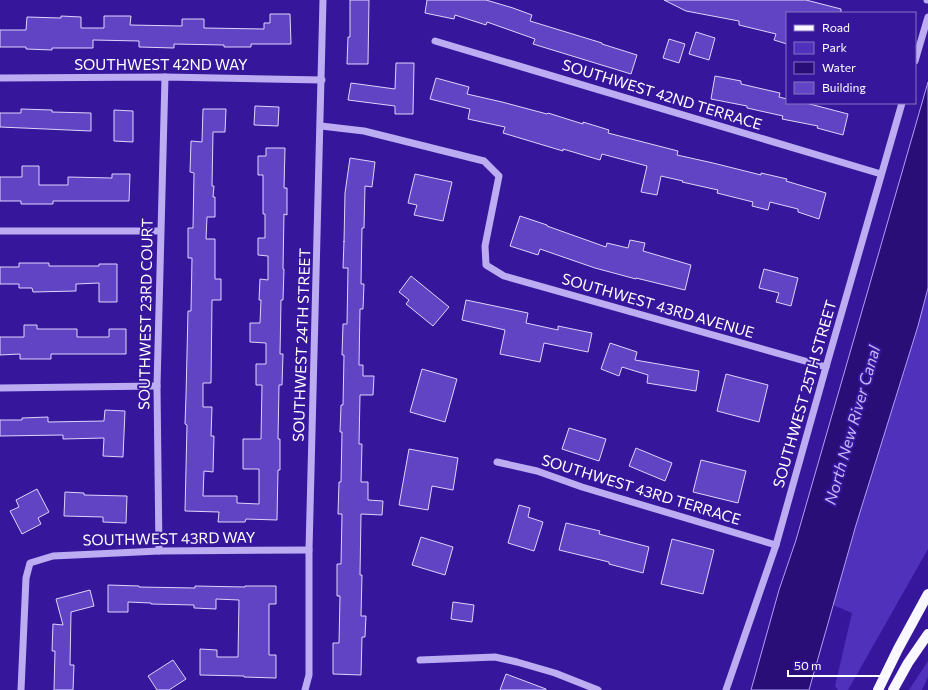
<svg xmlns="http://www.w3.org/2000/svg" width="928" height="690" font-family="Commissioner,sans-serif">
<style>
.green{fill:#5031bb}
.water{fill:#290e78;stroke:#b19ef5}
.building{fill:#6144c3;stroke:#ddd4fc}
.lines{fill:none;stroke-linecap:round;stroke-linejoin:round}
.minor{stroke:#bcacf2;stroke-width:7}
.major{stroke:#f9f7ff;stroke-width:10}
.labels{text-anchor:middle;stroke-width:4;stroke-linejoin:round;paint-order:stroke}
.street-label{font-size:15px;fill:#fff;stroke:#36169b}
.water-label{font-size:16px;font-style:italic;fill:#c6b8f9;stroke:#36169b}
</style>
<rect width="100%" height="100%" fill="#36169b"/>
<g class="green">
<path d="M928 288V549L848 690H838L835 686 852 613 833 605 856 525 918 326Z"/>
<path d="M928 661V677L922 690H909Z"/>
</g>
<path class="water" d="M928 82V288L918 326 856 525 809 690H751L779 590 796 540Z"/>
<g class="building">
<path d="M350 0H369L368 64H347L348 37H350Z"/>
<path d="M427 0H486L513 8 532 15 530 21 602 43V44L637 55 631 74 533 44 535 39 487 22 486 25 455 15 454 19 425 13Z"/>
<path d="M664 0H806L841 9V13H787V44L774 40 776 34 739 25V21L686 11Z"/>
<path d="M270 14H290L291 44H251V47H224V45L174 44V48L139 47V41L93 40V48H52V50L26 49V47H0V30H26L27 17 61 18V16L81 17V28H104V16H131L130 25 182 26V19H204V28L264 29V23H270Z"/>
<path d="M696 32 715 38 709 60 689 54Z"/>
<path d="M669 39 685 44 679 63 663 58Z"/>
<path d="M396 63H414L413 114H395V106L348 100 351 83 395 89Z"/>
<path d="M715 76 741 81V84L780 93 779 97 787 99V103H806L848 114 843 135 817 128 818 126 782 119 783 116 747 108V106L711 99Z"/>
<path d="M436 78 469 87 467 94 502 102 547 114 548 113 583 124V122L609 130 608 133 678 151 677 155 713 163 761 175V173L787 179 786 181 826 193 819 219 798 212V209L770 202 768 210 752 206 753 202 717 193 718 190 682 182 683 181 661 176 657 195 641 192 647 166 602 154 600 160 563 149V151L503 133 505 127 468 119 470 109 430 99Z"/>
<path d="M255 106 279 107 278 126 254 125Z"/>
<path d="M21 109 52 110V112L91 113V131L0 127V113H21Z"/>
<path d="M203 109H226L225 132H213L212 186H214L213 197H215V217H207L206 239H215V279H221V300H212L211 383H203V407H212L211 436H214L213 472 204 471 203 496H237V503L259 504V469H243V439H261L262 385H256V364H266V343L250 342V323H260L261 300H259L260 279 268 280V256L258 255V238H265V214H263V175H258V156H266V148H285L284 188H287V215L284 214 283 269H284L283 300H281L280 354H283L282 385H279L278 439H280V470H278L277 520 246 519 245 522H218L219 512 185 511 187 425 185 424 186 396 188 311H191L192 258H188V228H193L194 173 190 172 191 141 202 142Z"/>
<path d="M114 110 133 111V142L114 141Z"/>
<path d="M350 158 375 162 372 187 365 186 364 228H362L361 284H364L363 309H360L359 365H363V376H374L373 395H360L359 444H362L361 482H368V500L383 501 382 515 361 514 360 575H362L361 616H366L365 637H362L361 675 333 674V643H339L340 596H337V564H341L342 514H338L339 482H341L342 432H340L341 405H343L344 355H342L343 324H347L348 268H343L344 241V242L345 193Z"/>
<path d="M22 166H39V185H68V177L112 178V174H130L129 201H53V204H21V201H0V177H22Z"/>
<path d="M415 174 452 182 443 221 414 215 417 205 408 203Z"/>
<path d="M520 216 547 225V226L606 247 607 243 628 248 630 240 645 243 643 251 691 265 685 290 636 278V279L595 268 540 249 538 255 510 246Z"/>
<path d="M19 263H49V266H99V264H117V302H99V283L76 284V291L33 292 32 288H19V284H0V267H19Z"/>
<path d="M764 269 798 278 791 306 776 302 779 293 759 288Z"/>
<path d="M411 276 449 307 433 326 406 304 409 300 399 292Z"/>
<path d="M466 300 528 313 526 323 558 330V326L592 333 588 352 544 343 540 362 500 354 505 330 462 320Z"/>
<path d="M24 325H37V329H77V337H109V329H126V354H51V359H20V354L0 355V337H24Z"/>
<path d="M610 343 637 352 635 360 699 371 696 391 647 383 648 375 622 367 619 376 601 369Z"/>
<path d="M422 369 457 379 445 422 410 412Z"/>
<path d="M726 374 768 385 759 422 717 411Z"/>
<path d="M105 410 125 411 123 457 103 456 104 438 63 439V435L0 436V420H22V418L48 417V422L104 421Z"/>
<path d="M569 428 606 439 599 461 562 449Z"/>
<path d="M636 448 672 463 665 481 629 466Z"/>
<path d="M409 449 458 458 453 490 432 486 428 510 399 505Z"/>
<path d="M701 460 746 471 738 503 693 492Z"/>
<path d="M37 489 49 512 38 518 41 524 22 534 10 511 19 507 16 500Z"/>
<path d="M65 492 84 493V495L127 496 126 523 103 522V517L64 516Z"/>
<path d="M519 505 530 508 528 517 543 522 534 551 508 543Z"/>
<path d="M566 523 600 531 599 534 649 547 643 573 609 564V562L559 550Z"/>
<path d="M421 537 453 547 445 575 412 565Z"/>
<path d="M672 539 714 550 703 594 661 584Z"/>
<path d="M108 585 139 586V587L195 588V586L245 587V586H276V604H269V655H276V678L244 677V676L200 675V649L217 650V657H238L239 600 216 599V609L194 608V605L151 604V603L128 602V612H108Z"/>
<path d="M90 590 94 606 71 612 70 665H74L73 690H54L55 651H52L53 624 63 625 56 599Z"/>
<path d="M453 602 474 605 472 622 451 619Z"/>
<path d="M173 660 186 679 169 690H157L148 676Z"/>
<path d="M506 674 546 689V690H500Z"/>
</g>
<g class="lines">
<g class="minor">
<path d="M927 0H928"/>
<path d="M435 41 881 174"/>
<path d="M915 61 928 17"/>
<path d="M0 78 165 77 322 80"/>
<path d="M321 126 364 131 484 161 499 176 485 246 486 265 504 276 826 367"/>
<path d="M0 231H160"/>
<path d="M0 388 157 386"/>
<path d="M497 462 537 471 582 487 776 545"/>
<path d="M159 551 157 386 165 77"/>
<path d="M420 660 495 657 517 662 555 673 598 690"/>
<path d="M21 690 26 578 30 563 53 556 159 551 309 550"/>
<path d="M305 690 309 675V550L323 0"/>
<path d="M726 690 776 545 826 367 902 103"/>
</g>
<g class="major">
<path d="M878 690 898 649 928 594"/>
<path d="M893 690 908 663 928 634"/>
</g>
</g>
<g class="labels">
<g class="street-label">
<text x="161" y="70">SOUTHWEST 42ND WAY</text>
<text transform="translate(662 95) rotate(17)" y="5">SOUTHWEST 42ND TERRACE</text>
<text transform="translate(658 306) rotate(16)" y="5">SOUTHWEST 43RD AVENUE</text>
<text transform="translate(146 314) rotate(-89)" y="5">SOUTHWEST 23RD COURT</text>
<text transform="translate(302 345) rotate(-88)" y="5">SOUTHWEST 24TH STREET</text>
<text transform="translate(805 394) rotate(-74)" y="5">SOUTHWEST 25TH STREET</text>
<text transform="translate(641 490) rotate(17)" y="5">SOUTHWEST 43RD TERRACE</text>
<text transform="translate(169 539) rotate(-1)" y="5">SOUTHWEST 43RD WAY</text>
</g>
<g class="water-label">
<text transform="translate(852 425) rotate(-74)" y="6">North New River Canal</text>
</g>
</g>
<rect x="786" y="12" width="130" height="92" fill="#36169b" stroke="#8673c3"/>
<rect x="794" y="25" width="20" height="6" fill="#f9f7ff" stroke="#8673c3"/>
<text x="822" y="32" font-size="12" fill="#ffffff">Road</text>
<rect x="794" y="42" width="20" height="12" fill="#5031bb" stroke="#8673c3"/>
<text x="822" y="52" font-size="12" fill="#ffffff">Park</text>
<rect x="794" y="62" width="20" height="12" fill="#290e78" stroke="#8673c3"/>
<text x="822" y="72" font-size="12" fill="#ffffff">Water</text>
<rect x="794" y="82" width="20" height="12" fill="#6144c3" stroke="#8673c3"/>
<text x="822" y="92" font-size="12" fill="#ffffff">Building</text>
<path d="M788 670v6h101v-6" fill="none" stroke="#ffffff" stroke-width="2"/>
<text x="794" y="670" font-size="12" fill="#ffffff" stroke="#36169b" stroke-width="3" paint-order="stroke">50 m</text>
</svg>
